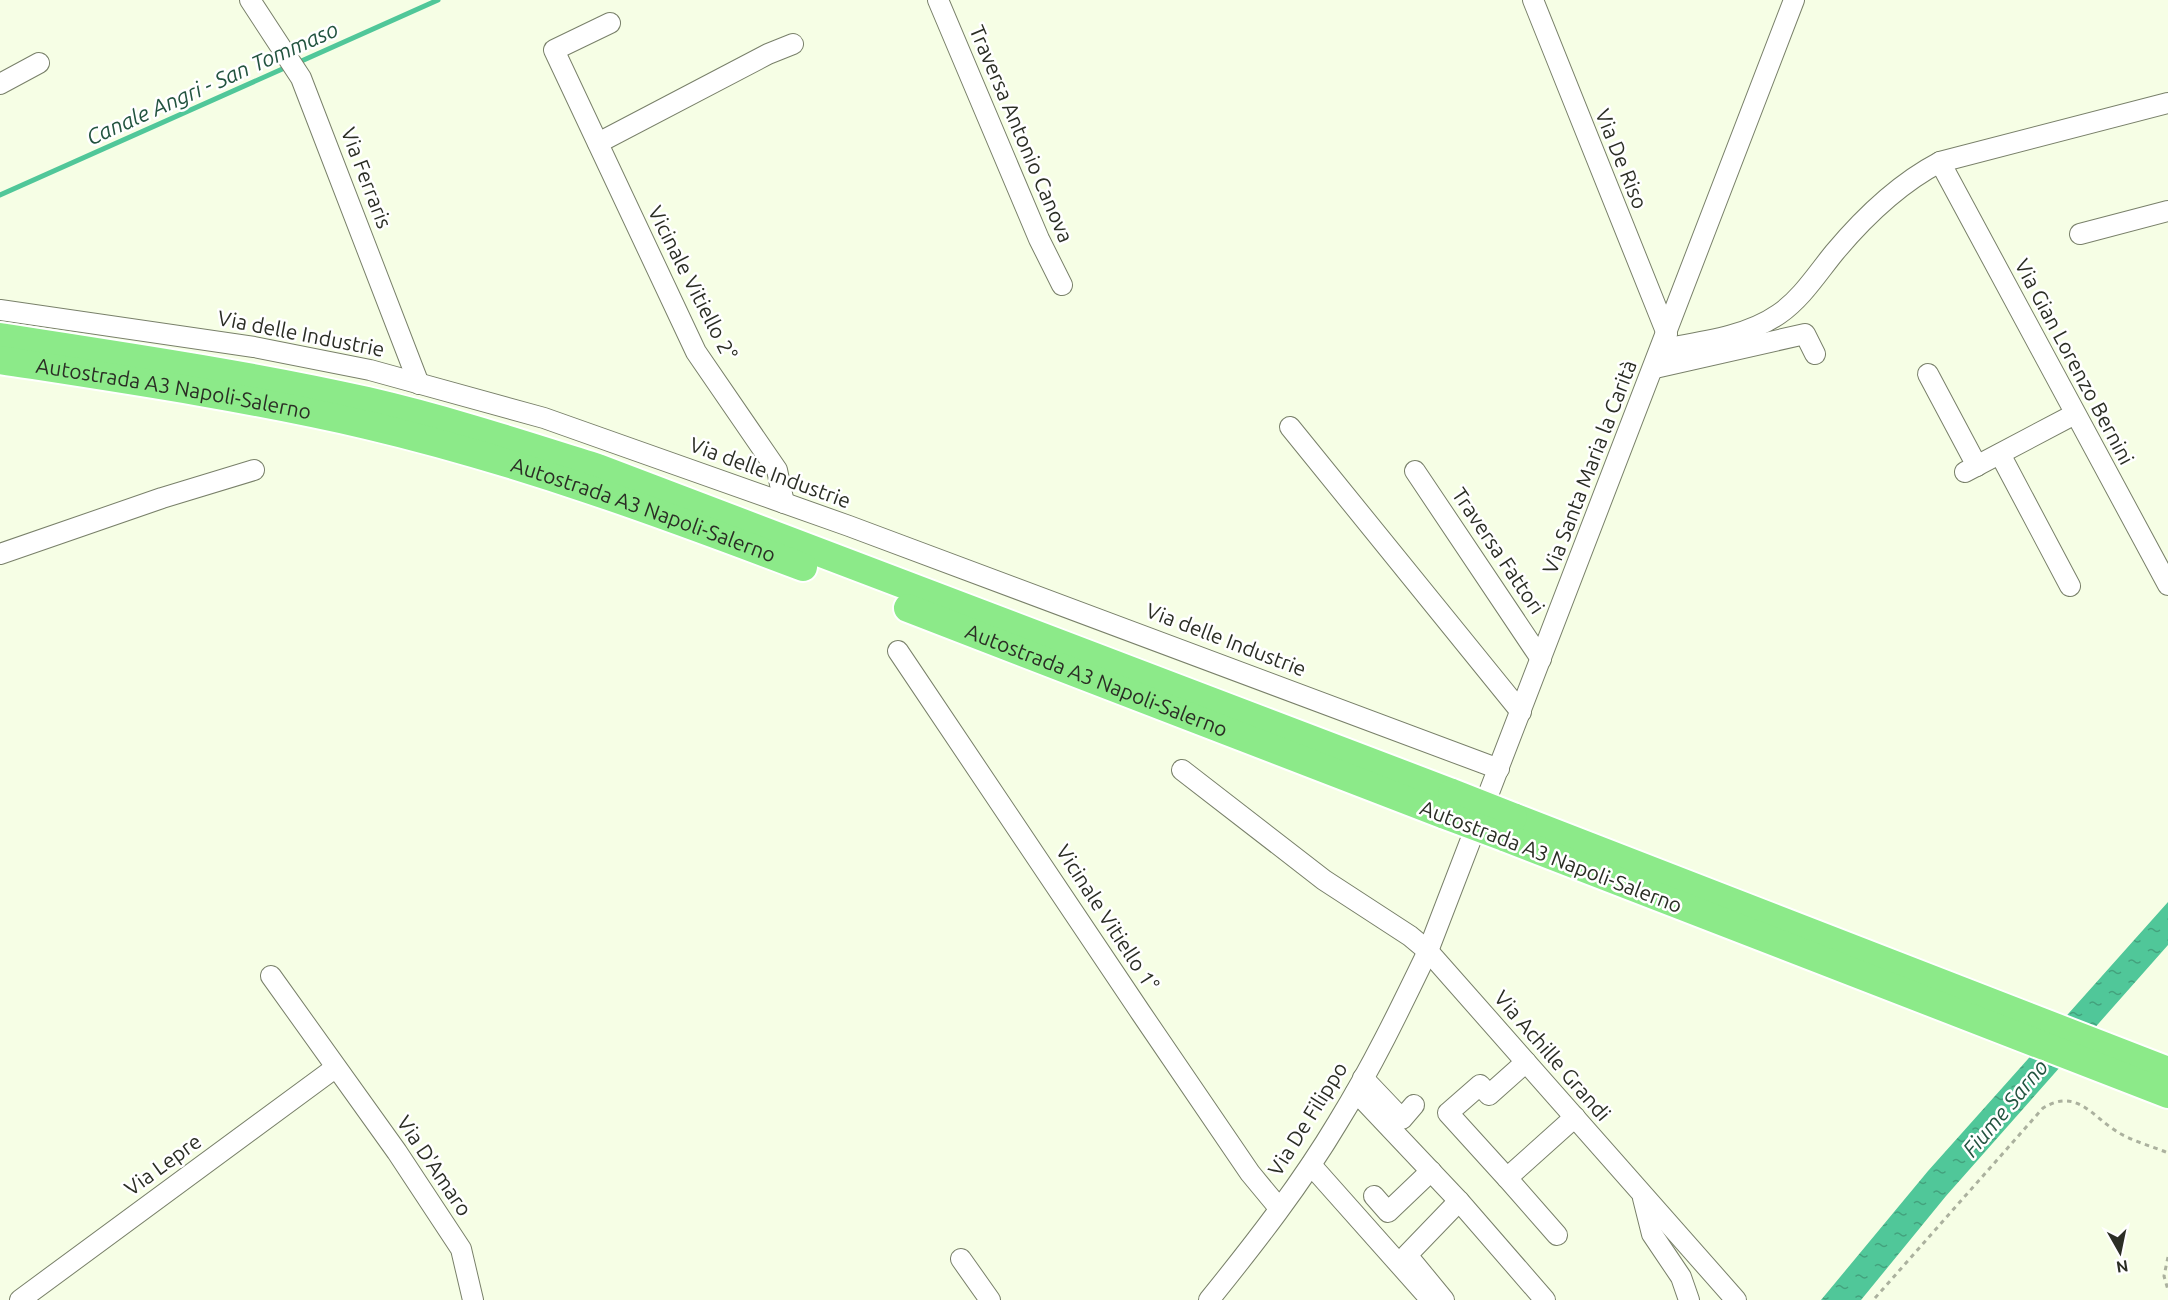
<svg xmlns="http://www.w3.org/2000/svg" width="2168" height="1300" font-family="Ubuntu,sans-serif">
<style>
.water{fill:url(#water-ripples)}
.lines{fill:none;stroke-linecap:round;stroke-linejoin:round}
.stream{stroke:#50c799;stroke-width:5}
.minor-casing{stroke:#79806a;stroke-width:22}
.highway-casing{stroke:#fff;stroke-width:32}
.path{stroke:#abb19e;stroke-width:3;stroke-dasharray:4.5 4.5;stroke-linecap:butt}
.minor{stroke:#fff;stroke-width:20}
.highway{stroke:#8cea89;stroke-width:28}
.highway-bridge-casing{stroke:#fff;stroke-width:32;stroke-linecap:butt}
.highway-bridge{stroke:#8cea89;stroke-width:28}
.labels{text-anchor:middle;stroke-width:5;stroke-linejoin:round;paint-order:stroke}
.street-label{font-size:21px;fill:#2b2e25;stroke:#fff}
.water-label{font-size:22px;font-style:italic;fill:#235440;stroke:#fff}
</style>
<defs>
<pattern id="water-ripples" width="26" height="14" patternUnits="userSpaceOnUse" patternTransform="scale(1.5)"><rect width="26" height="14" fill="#50c799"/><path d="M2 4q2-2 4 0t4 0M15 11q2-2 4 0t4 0" fill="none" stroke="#43a27d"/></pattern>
</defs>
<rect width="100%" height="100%" fill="#f6fee5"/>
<path class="water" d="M2168 902V945L1946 1196 1861 1300H1821L1928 1171Z"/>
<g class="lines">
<g class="stream">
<path d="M297 63 438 0"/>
<path d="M0 195 289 66"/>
</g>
<g class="minor-casing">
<g id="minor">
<path d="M250 0 301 78 419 384"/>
<path d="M938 0 1039 239 1062 285"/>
<path d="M1533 0 1667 334"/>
<path d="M610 23 554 50 696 352 777 470 784 503"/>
<path d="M0 84 39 63"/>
<path d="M598 143 768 54 793 44"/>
<path d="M1940 162 2168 585"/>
<path d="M2080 234 2168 211"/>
<path d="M0 310 254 347 370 370 544 418 849 526 1499 769"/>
<path d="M1662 349C1701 342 1746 337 1779 314 1801 299 1817 274 1834 253 1864 217 1898 184 1940 162L2168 103"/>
<path d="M1655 368 1805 334 1815 354"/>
<path d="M1928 374 1977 466"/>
<path d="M1290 427 1521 712"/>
<path d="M2000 454 2070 586"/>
<path d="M1415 471 1541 659"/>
<path d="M1965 472 2075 414"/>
<path d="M0 554 162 498 254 470"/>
<path d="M898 651 1141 1013 1250 1173 1279 1208"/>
<path d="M1182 770 1324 880 1410 936 1428 951 1736 1300"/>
<path d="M271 976 397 1152 461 1249 473 1300"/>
<path d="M1363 1078 1402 1119 1414 1105"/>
<path d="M1356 1092 1459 1201 1545 1300"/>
<path d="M1311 1165 1431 1300"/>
<path d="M1507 1178 1448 1113 1480 1085 1489 1095 1526 1062"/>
<path d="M1374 1196 1388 1212 1431 1171"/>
<path d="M1643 1198 1652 1234 1681 1277 1689 1300"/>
<path d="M1557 1235 1507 1178 1575 1117"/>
<path d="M961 1259 990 1300"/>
<path d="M20 1300 335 1068"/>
<path d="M1209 1300C1255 1243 1301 1184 1338 1122 1372 1067 1400 1009 1428 951L1794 0"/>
<path d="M1444 1300 1407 1255 1459 1201"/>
</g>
</g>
<g class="highway-casing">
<g id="highway">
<path d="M0 337C123 356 246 374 367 401 445 419 522 444 598 468L1452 793"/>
<path id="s1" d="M0 360C123 379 246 397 367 425 516 460 661 513 803 567"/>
<path id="s2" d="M908 608 1445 815"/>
<path d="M1513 817 2168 1071"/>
<path d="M1504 837 2168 1094"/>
</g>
</g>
<g class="path">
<path d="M2168 1257 2164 1276 2168 1290"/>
<path d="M1875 1298 2043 1108C2076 1088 2091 1115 2116 1131 2131 1141 2152 1146 2168 1153"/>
</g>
<use href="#minor" class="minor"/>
<use href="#highway" class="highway"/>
<g class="highway-bridge-casing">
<g id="highway-bridge">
<path d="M1452 793 1513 817"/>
<path d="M1445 815 1504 837"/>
</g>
</g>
<use href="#highway-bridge" class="highway-bridge"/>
</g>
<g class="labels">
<g class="street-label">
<text transform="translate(1021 134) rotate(67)" y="7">Traversa Antonio Canova</text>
<text transform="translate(1621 159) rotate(68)" y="7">Via De Riso</text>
<text transform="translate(366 178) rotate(69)" y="7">Via Ferraris</text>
<text transform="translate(692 283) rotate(63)" y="7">Vicinale Vitiello 2°</text>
<text transform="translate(301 334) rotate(11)" y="7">Via delle Industrie</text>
<text transform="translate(2074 362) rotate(62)" y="7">Via Gian Lorenzo Bernini</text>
<text dy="7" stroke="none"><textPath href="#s1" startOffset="176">Autostrada A3 Napoli-Salerno</textPath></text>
<text transform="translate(1590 467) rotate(-69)" y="7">Via Santa Maria la Carità</text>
<text transform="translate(770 473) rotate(20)" y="7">Via delle Industrie</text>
<text dy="7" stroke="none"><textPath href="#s1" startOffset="662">Autostrada A3 Napoli-Salerno</textPath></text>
<text transform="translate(1498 551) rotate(56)" y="7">Traversa Fattori</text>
<text transform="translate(1226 640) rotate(21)" y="7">Via delle Industrie</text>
<text dy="7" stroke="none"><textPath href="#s2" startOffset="202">Autostrada A3 Napoli-Salerno</textPath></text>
<text transform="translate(1551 857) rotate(21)" y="7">Autostrada A3 Napoli-Salerno</text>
<text transform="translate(1107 918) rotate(57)" y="7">Vicinale Vitiello 1°</text>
<text transform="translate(1552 1056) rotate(49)" y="7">Via Achille Grandi</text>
<text transform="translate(1308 1119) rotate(-58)" y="7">Via De Filippo</text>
<text transform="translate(163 1165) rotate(-36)" y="7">Via Lepre</text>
<text transform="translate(434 1166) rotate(56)" y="7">Via D'Amaro</text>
</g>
<g class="water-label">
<text transform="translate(212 83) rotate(-24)" y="8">Canale Angri - San Tommaso</text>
<text transform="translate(2005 1108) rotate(-50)" y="8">Fiume Sarno</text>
</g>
</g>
<g transform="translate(2120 1252) rotate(171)" stroke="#ffffff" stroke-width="4.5" paint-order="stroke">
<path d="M0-4.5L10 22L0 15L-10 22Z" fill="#2b2e25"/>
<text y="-9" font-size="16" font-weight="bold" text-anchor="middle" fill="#2b2e25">N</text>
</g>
</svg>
